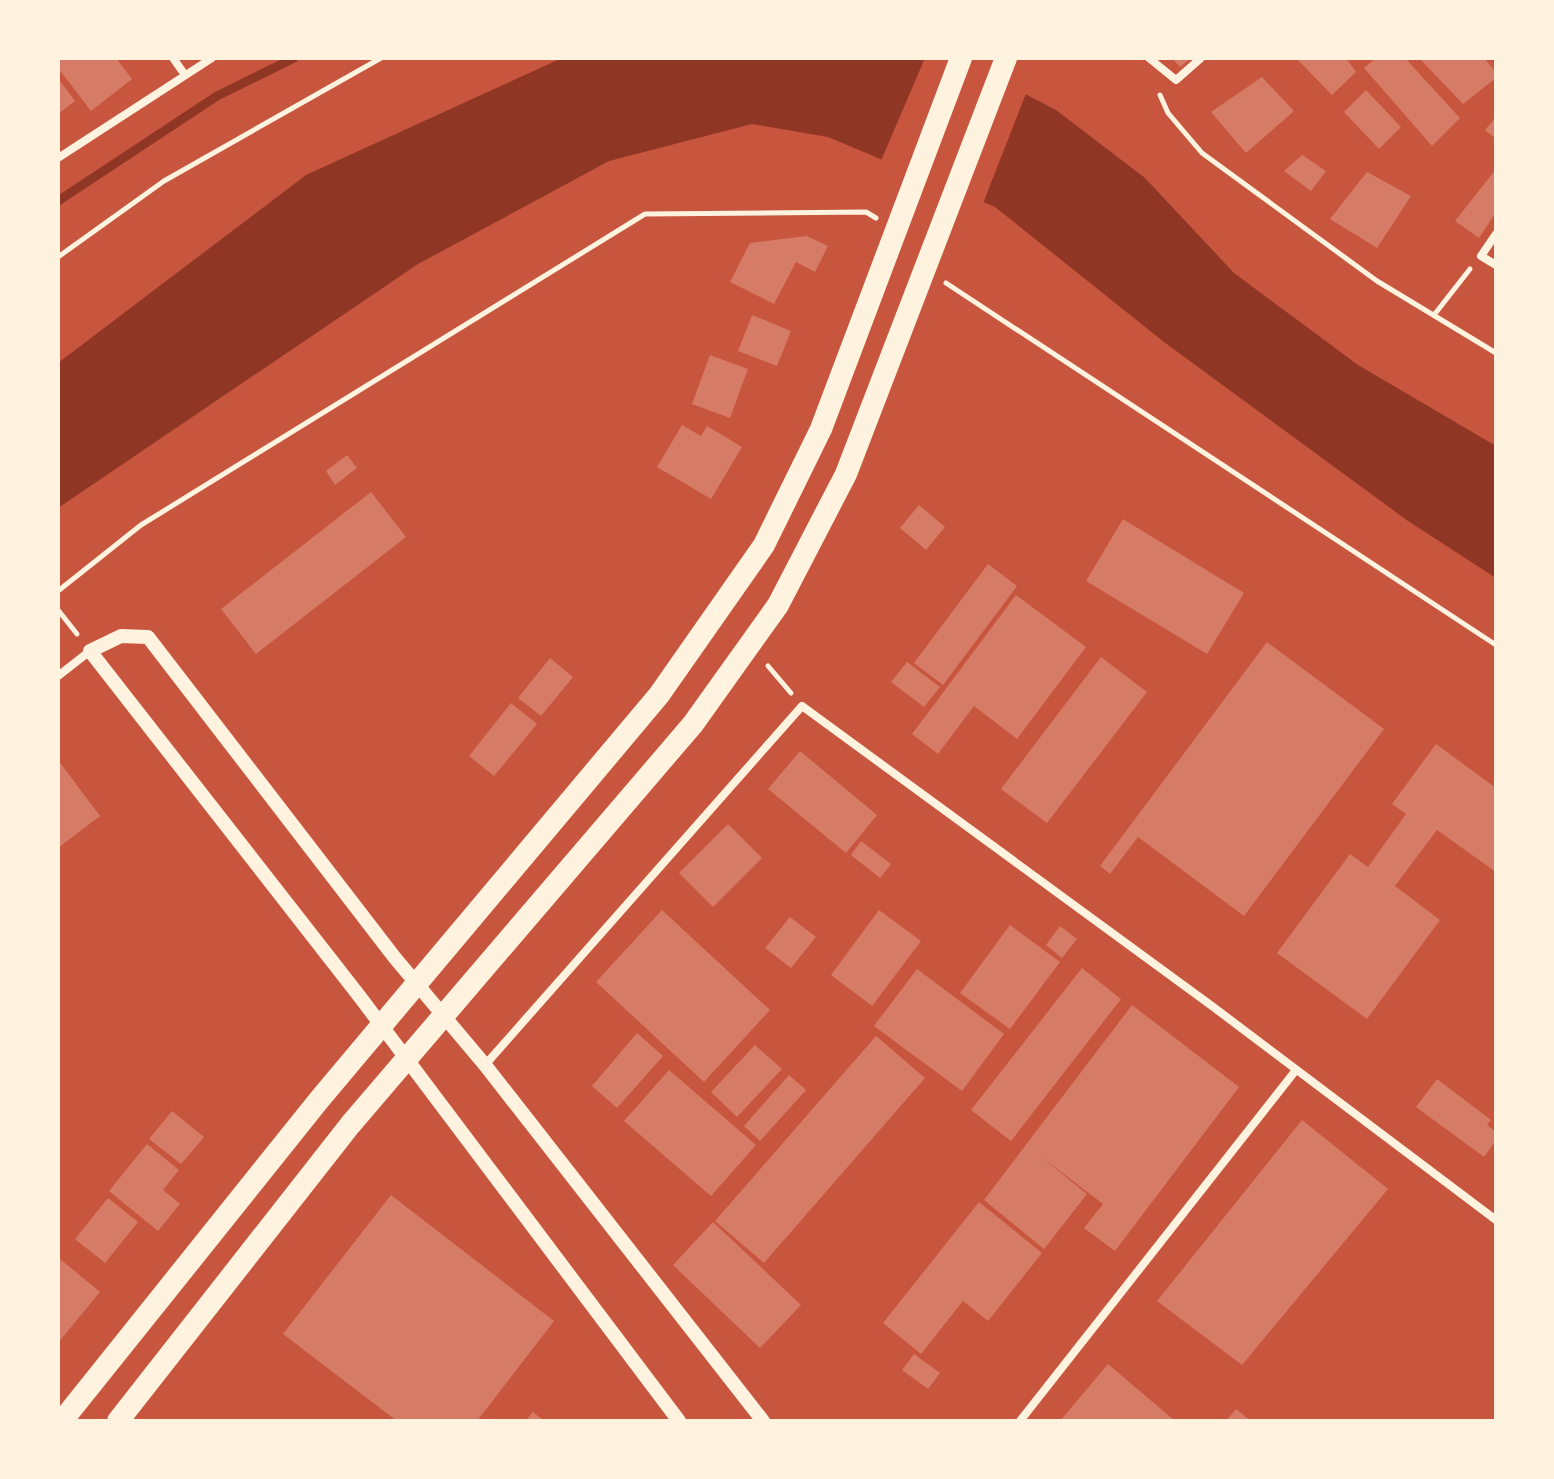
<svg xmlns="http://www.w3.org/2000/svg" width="1554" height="1479" font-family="Arial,sans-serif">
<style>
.water{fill:#8f3625}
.pier{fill:#c8553d}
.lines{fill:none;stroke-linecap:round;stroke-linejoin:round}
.stream{stroke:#8f3625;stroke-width:9}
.building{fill:#d67c66}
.path{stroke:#fff3e0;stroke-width:5}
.minor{stroke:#fff3e0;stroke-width:8}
.tertiary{stroke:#fff3e0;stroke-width:14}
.trunk{stroke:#fff3e0;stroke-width:22}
</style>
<rect width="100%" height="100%" fill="#c8553d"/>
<path class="water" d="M562 58H956L1056 110 1145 178 1234 273 1358 365 1496 446V578L1408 521 1164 342 995 207 828 137 752 124 609 161 418 264 58 508V363L306 175Z"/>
<path class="pier" d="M925 58H964L1027 91 982 206 880 163Z"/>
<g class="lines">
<path class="stream" d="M58 201 217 96 294 58"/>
</g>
<g class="building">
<path d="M58 58H116L132 79 91 111 58 68Z"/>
<path d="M1172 58H1191L1180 67Z"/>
<path d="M1296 58H1346L1356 72 1332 95Z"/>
<path d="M1376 58H1405L1460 118 1432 146 1364 68Z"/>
<path d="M1419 58H1484L1496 72V78L1463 104Z"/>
<path d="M1262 77 1294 111 1246 153 1211 112Z"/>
<path d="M58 78 75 101 58 114Z"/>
<path d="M1366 90 1401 127 1379 149 1344 112Z"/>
<path d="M1496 117V139L1485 130Z"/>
<path d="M1302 155 1326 171 1311 191 1284 171Z"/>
<path d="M1496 169V212L1479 238 1455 221Z"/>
<path d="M1367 172 1411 196 1377 248 1330 219Z"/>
<path d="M807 236 828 246 815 272 796 262 774 304 730 282 750 243Z"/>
<path d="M752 315 791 331 777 366 738 351Z"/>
<path d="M710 355 748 369 730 418 692 404Z"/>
<path d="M682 425 701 436 707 426 742 447 711 499 657 467Z"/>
<path d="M347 455 357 468 335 485 326 471Z"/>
<path d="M371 492 406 537 256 654 221 609Z"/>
<path d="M919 505 945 527 926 550 900 528Z"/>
<path d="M1123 519 1244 593 1207 654 1086 581Z"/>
<path d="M988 564 1017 586 943 685 914 663Z"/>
<path d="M1016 595 1086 647 1017 739 974 706 938 754 912 734Z"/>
<path d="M1267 642 1384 729 1244 916 1138 837 1110 874 1100 866Z"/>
<path d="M1101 657 1147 692 1047 823 1001 789Z"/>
<path d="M550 658 573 677 541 716 518 698Z"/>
<path d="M907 662 940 687 924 707 891 682Z"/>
<path d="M511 703 537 724 494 776 469 756Z"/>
<path d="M1436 744 1496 788V872L1437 830 1395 886 1440 920 1367 1019 1277 953 1350 854 1368 867 1406 814 1392 804Z"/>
<path d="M800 751 877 815 846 853 768 789Z"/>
<path d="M58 760 100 816 58 848Z"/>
<path d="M728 824 762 858 713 907 679 873Z"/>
<path d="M861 841 891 864 880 878 851 855Z"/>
<path d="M662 910 770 1010 704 1082 596 982Z"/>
<path d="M879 910 921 941 872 1006 831 975Z"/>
<path d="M790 917 816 937 791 968 765 948Z"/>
<path d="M1010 925 1060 962 1010 1029 960 993Z"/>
<path d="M1060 926 1077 939 1062 958 1046 945Z"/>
<path d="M1082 968 1121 999 1011 1141 971 1110Z"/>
<path d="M917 969 1004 1034 962 1091 874 1026Z"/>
<path d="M1132 1005 1239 1087 1115 1251 1084 1228 1103 1204 1039 1155 1087 1194 1044 1249 984 1200Z"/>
<path d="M637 1033 663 1056 617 1108 592 1086Z"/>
<path d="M876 1036 925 1078 764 1263 715 1221Z"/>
<path d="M755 1045 782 1069 737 1117 711 1092Z"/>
<path d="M669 1070 756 1145 711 1196 624 1121Z"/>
<path d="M789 1075 806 1090 760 1141 744 1126Z"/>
<path d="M1437 1079 1491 1120 1487 1125 1496 1132V1140L1484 1157 1416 1107Z"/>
<path d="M172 1111 204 1137 181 1164 149 1139Z"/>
<path d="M1302 1120 1388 1189 1242 1365 1157 1301Z"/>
<path d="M147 1144 179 1170 163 1190 180 1204 158 1231 109 1191Z"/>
<path d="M391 1195 554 1321 477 1421H397L283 1334Z"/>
<path d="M108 1198 138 1222 105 1263 75 1239Z"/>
<path d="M979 1202 1042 1253 988 1321 963 1301 921 1354 883 1323Z"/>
<path d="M713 1222 801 1305 760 1348 673 1265Z"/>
<path d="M60 1259 100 1292 58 1343V1261Z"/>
<path d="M914 1354 940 1373 928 1389 902 1370Z"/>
<path d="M1108 1364 1175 1421H1060Z"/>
<path d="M1236 1409 1251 1421H1226Z"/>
<path d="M533 1412 544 1421H525Z"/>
</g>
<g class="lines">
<g class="path">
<path d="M1160 95 1168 113 1202 153 1377 281 1496 353"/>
<path d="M58 257 164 181 381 58"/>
<path d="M946 283 1496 645"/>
<path d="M1434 315 1470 269"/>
<path d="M58 591 141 525 645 214 866 212 876 218"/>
<path d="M58 610 77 634"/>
<path d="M768 666 791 693"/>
</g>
<g class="minor">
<path d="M173 58 185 75"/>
<path d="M1149 58 1176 80 1201 58"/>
<path d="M58 158 212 58"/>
<path d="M1496 234 1481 256 1496 265"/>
<path d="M58 676 90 651"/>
<path d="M485 1065 802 706 1212 1006 1496 1220"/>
<path d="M1020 1421 1296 1070"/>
</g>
<path class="tertiary" d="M679 1421 360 997 90 651 121 636 148 637 395 958 485 1065 763 1421"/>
<g class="trunk">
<path d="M62 1421 319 1100 659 695 764 545 821 429 961 58"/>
<path d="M118 1421 350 1125 693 724 778 605 846 474 1006 58"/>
</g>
</g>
<rect width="1554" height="1479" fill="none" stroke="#fff3e0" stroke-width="120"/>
</svg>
